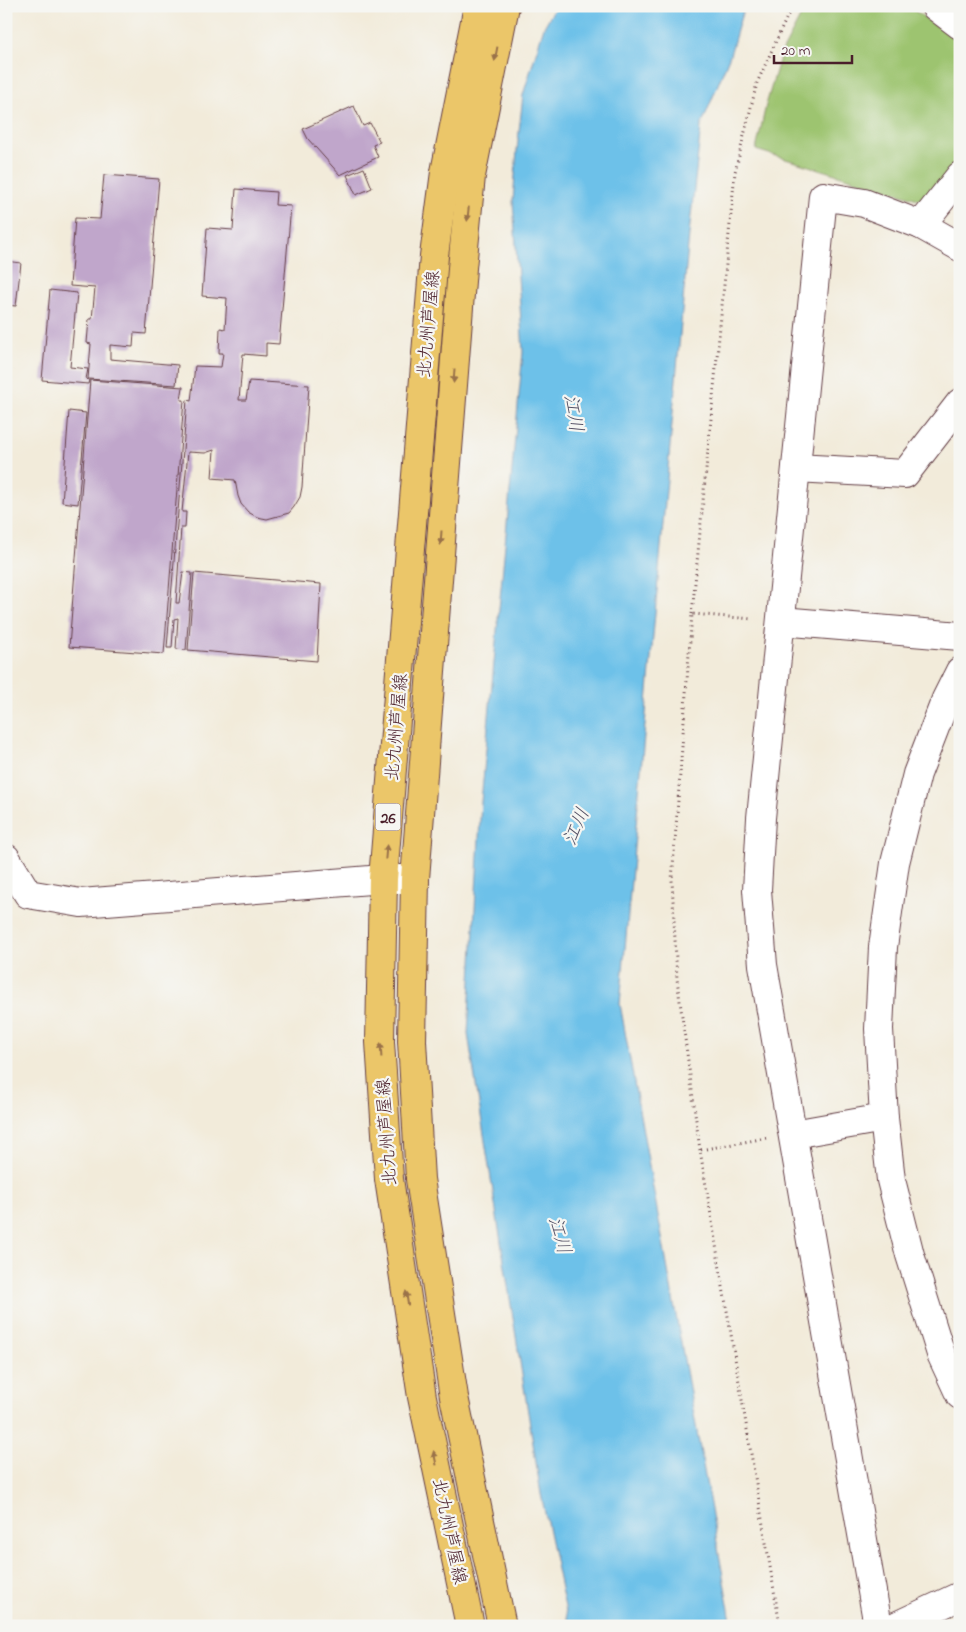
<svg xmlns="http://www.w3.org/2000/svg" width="966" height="1632" font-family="'Indie Flower','Klee One',sans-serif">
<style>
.green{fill:#9dc46f;stroke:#74724d}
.water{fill:#6dc1e9;stroke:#5c708a}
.building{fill:#c0a6cb}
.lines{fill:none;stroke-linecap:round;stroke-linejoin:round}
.minor-casing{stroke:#633e45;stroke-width:30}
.major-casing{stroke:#633e45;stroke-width:30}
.path{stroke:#633e45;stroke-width:3;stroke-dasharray:1 4;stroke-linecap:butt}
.minor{stroke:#fff;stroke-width:28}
.major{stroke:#ebc669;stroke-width:28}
.oneway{fill:#9a724a}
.labels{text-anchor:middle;stroke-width:4.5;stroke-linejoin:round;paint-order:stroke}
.shield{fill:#f6f6f2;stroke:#7e6067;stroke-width:1}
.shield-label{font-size:16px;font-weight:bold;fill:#4a1f2b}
.street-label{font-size:18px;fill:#4a1f2b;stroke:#f6f6f2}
.water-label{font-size:19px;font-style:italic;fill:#545064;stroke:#f6f6f2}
</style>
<rect width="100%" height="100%" fill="#f6f6f2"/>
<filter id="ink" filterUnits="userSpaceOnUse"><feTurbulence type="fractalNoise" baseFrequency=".02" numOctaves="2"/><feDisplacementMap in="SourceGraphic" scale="10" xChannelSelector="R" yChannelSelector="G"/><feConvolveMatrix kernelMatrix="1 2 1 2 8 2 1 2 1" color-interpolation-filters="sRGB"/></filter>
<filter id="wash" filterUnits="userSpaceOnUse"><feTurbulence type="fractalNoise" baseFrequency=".0096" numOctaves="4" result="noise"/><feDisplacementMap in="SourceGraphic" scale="20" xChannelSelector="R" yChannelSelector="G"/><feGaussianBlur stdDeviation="1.12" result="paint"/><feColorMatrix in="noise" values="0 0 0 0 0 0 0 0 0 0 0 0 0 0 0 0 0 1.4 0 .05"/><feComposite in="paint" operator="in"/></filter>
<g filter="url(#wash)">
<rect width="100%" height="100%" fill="#f2ebda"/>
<path class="green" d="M806 6H908L960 42V163L924 201 756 150 766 105 781 54Z"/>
<path class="water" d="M556 6H744L730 55 701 126 689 234 620 1004 732 1626H569L541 1494 468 1034 481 802 523 352 513 201 517 150 523 95 544 27Z"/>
<g id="blocks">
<g class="building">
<path d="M354 106 363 126 370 123 380 142 373 145 378 157 340 175 308 139 303 129Z"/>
<path d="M364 168 372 188 356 195 347 175Z"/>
<path d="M104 175 159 179 146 334 134 333 133 347 110 345V359L178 365 176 385 88 379 91 344 87 343 89 319H92L95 288 70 286 75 218 100 219Z"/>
<path d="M236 189 276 192 275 205 291 206 279 344 266 343V356L243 354 239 400H246L249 381 309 385 302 487 300 497 294 507 289 513 267 519 257 517 248 512 241 504 238 496 235 480 212 478 214 450 205 453 188 452 182 512H186L185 528H181L176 603H179L183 572 192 573 186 650 176 649 178 618 174 619 172 648H167L187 400 191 401 195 366 221 367 223 353H219L220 328 225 329 227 298 202 296 207 228 233 230Z"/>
<path d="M6 261 21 263 16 306 6 305Z"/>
<path d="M50 290 77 293 70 367 88 369 86 379 89 380 88 384 42 380Z"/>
<path d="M90 380 183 387 181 400H184L164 654 69 647Z"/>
<path d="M69 411 86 413 78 504 62 502Z"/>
<path d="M194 573 321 584 317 661 188 650Z"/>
</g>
</g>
</g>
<g filter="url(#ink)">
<use href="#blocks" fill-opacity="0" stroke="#633e45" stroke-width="1"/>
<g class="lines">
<g class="minor-casing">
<g id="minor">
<path d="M935 6 960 25"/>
<path d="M921 225 960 247"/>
<path d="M796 468 905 474 960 403"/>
<path d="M781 621 960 636"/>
<path d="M960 671 946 699 917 774 895 863 883 947 879 1029 884 1118 891 1180 910 1255 941 1354 960 1395"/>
<path d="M6 858 28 894 81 903 383 879H415"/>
<path d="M793 1134 884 1118"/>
<path d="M878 1626 763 965 757 890 761 818 823 196 864 203 921 225 960 176"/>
<path d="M896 1626 960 1596"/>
</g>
</g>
<g class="major-casing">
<g id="major">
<path d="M470 1626 422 1397 389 1179 380 1042 383 879 434 256 445 172 478 6"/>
<path d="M502 1626 454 1397 420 1179 412 1041 415 879 462 268 471 176 505 6"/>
</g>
</g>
<g class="path">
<path d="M692 614 735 172 757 83 792 6"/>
<path d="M766 1138 700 1150 780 1626"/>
<path d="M700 1150 677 979 672 880 692 614 753 619"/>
</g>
<use href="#minor" class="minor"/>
<use href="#major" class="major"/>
</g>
<defs><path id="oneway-solid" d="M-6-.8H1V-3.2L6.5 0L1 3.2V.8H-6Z" transform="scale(1.25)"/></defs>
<g class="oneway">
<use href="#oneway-solid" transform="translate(496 54) rotate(101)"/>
<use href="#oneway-solid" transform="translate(468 214) rotate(96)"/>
<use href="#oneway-solid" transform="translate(454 376) rotate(94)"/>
<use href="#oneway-solid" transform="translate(441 538) rotate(94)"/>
<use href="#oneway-solid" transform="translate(386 852) rotate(-85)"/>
<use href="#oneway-solid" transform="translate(381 1050) rotate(-93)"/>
<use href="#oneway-solid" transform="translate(407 1298) rotate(-99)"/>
<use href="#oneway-solid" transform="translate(435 1458) rotate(-102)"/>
</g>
</g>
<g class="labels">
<rect class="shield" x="375.5" y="803.5" width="25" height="27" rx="4"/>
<g class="shield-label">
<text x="388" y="823">26</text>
</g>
<g class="street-label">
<text transform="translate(428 324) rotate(-85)" y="6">北九州芦屋線</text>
<text transform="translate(396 727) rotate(-85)" y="6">北九州芦屋線</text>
<text transform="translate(386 1132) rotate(-94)" y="6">北九州芦屋線</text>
<text transform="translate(450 1531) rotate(78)" y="6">北九州芦屋線</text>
</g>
<g class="water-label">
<text transform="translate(575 413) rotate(81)" y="7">江川</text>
<text transform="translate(575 826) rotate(-66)" y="7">江川</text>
<text transform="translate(561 1235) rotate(75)" y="7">江川</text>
</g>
</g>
<rect width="966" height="1632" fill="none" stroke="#f6f6f2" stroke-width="25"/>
<path d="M774 55v8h78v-8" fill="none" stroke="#4a1f2b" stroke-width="2.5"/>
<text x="781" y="55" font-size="15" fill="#4a1f2b" stroke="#f6f6f2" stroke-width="4" paint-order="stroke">20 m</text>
</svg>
